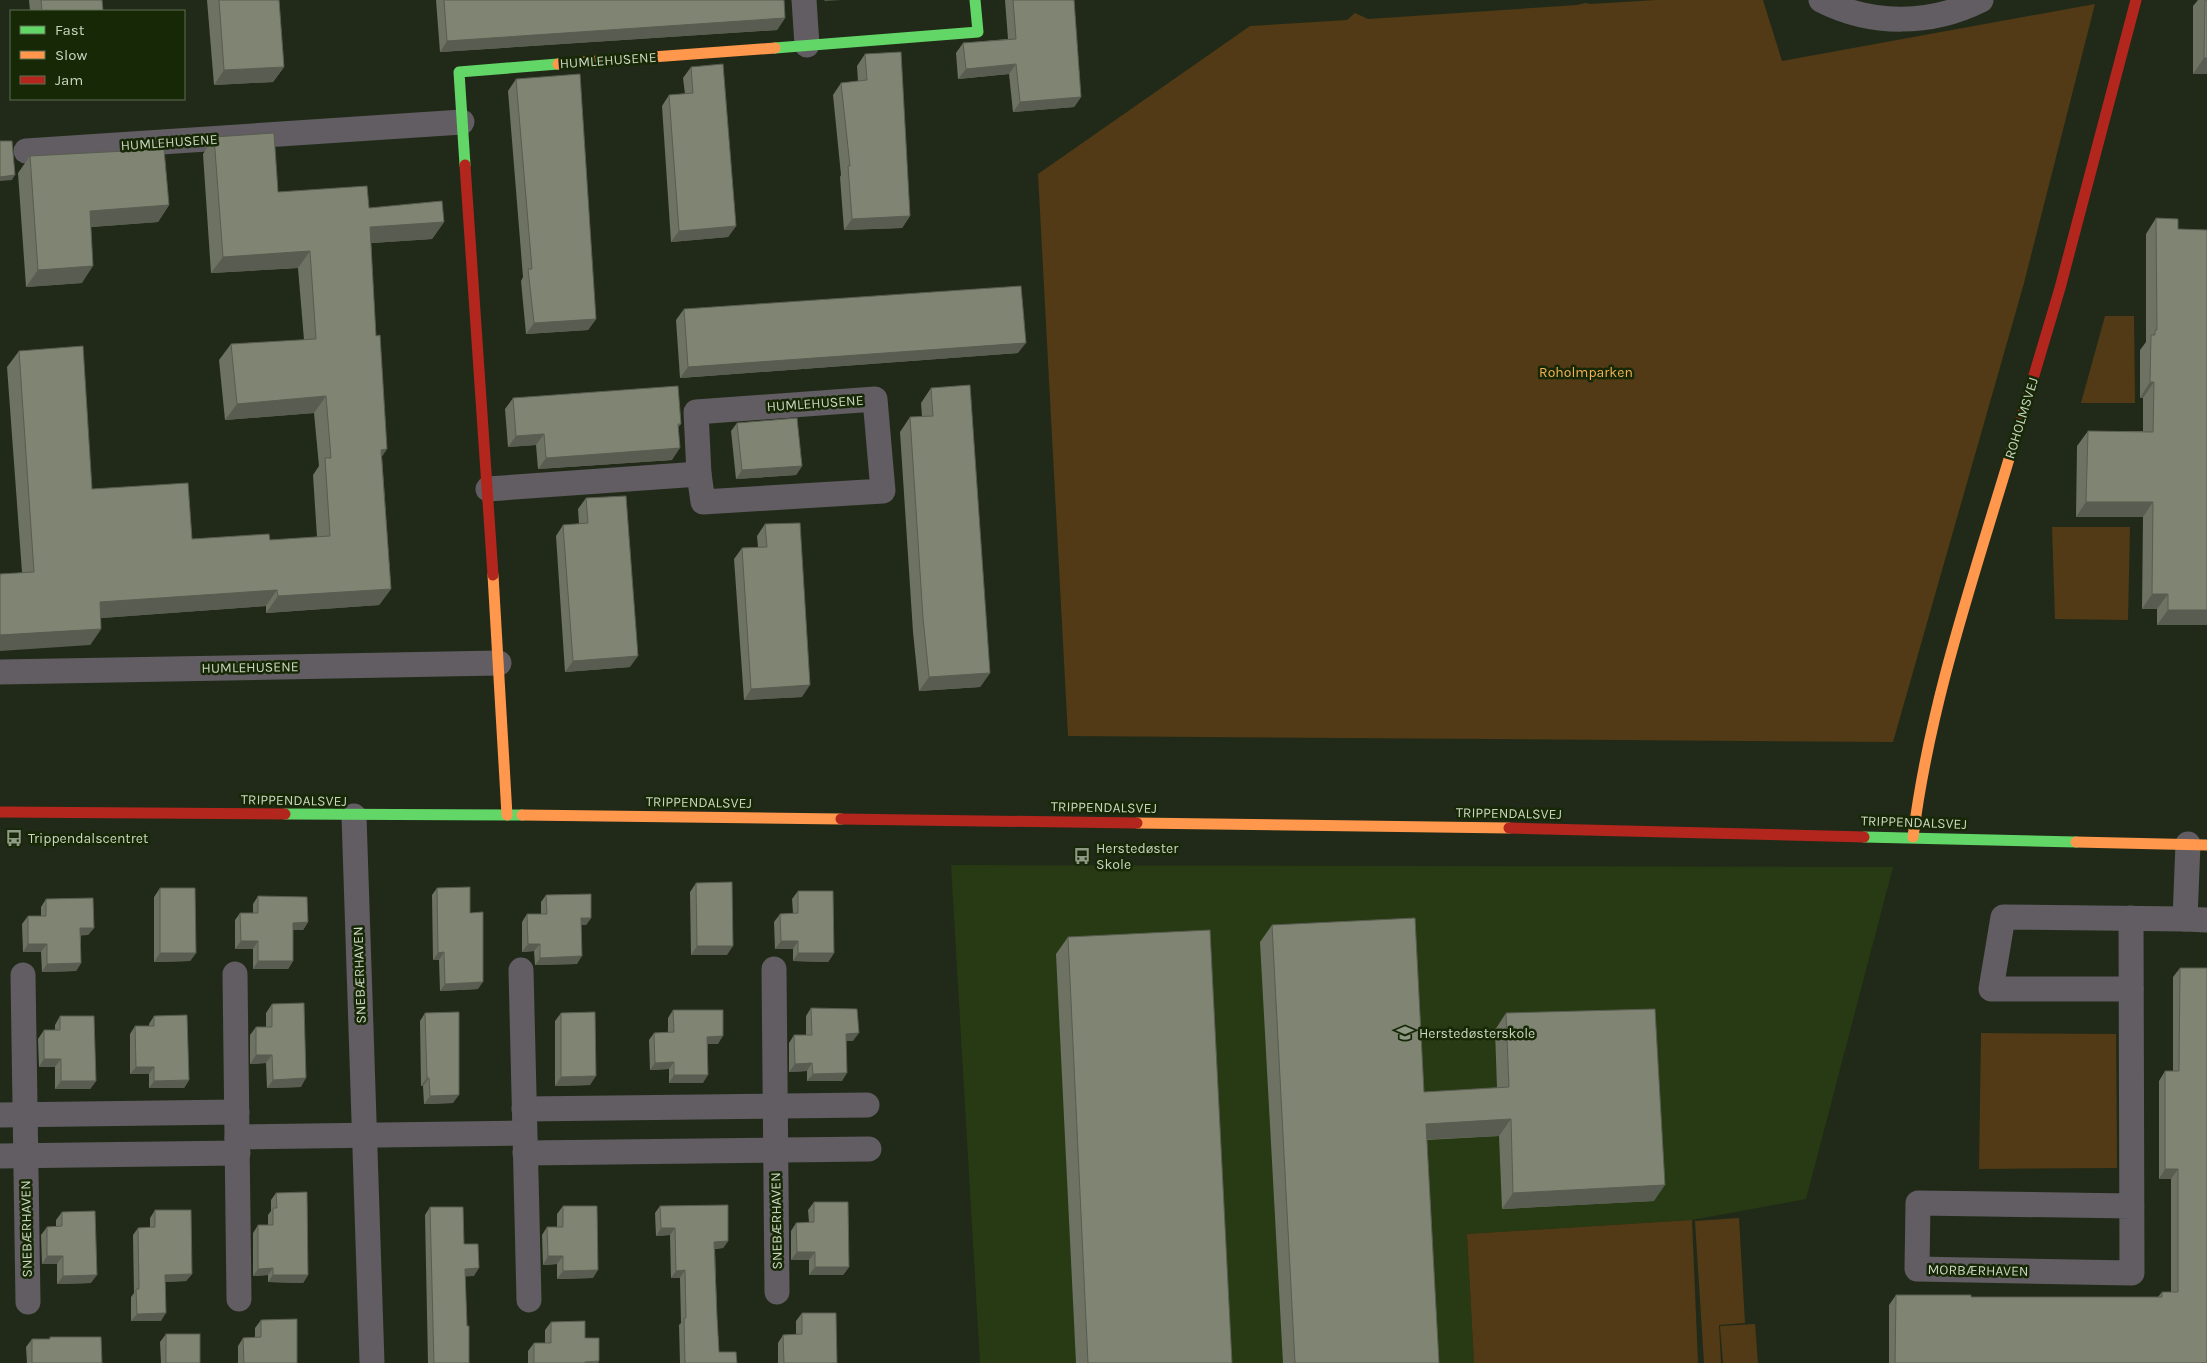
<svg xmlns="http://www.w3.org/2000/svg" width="2207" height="1363" font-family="Karla,sans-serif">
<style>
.built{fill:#273a14}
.green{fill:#513a15}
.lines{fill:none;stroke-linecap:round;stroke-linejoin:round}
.street{stroke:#615d62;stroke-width:25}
.fast{stroke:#63d668;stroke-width:11}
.slow{stroke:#ff974d;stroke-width:11}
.jam{stroke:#b3261e;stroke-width:11}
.wall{fill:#6d7263}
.shaded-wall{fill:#595c50}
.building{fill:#7f8473;stroke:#595c50}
.labels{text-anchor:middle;stroke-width:5;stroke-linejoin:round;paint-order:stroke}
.street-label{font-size:14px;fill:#cad6c1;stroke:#172806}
.park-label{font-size:14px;fill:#f7b152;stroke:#172806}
.poi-label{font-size:14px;fill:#cad6c1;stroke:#172806;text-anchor:start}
</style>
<rect width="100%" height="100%" fill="#212a18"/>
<path class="built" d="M951 865 1893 867 1806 1199 1692 1220 1467 1234 1474 1363H980Z"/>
<g class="green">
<path d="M1656 0H1763L1782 61 2095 4 2024 283 1893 742 1068 736 1038 174 1250 26 1347 20 1355 13 1368 19 1577 5 1585 3 1591 4Z"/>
<path d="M2105 316H2134L2135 403H2081Z"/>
<path d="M2052 527H2130L2128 620 2055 619Z"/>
<path d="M1981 1033 2116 1034 2117 1168 1979 1169Z"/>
<path d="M1739 1218 1745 1323 1719 1325 1721 1363H1704L1695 1221Z"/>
<path d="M1692 1220 1698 1363H1474L1467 1234Z"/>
<path d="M1755 1324 1758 1363H1723L1720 1326Z"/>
</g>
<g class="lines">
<g class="street">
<path d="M804 0 807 45"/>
<path d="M1821 0C1872 26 1931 25 1981 0"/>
<path d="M26 151 462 122"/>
<path d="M875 399 883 491 703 502 699 474 696 412Z"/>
<path d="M488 489 699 474"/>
<path d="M0 672 499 663"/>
<path d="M354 816 372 1363"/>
<path d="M2188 844 2185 919 2207 920"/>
<path d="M2131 918C2132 1036 2132 1154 2132 1273L1917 1269 1918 1203 2132 1206"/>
<path d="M774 969 777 1292"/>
<path d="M521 970 529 1300"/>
<path d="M235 974 239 1299"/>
<path d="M23 975 28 1302"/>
<path d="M2131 989H1991L2003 917 2185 919"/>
<path d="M524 1109 867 1105"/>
<path d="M0 1115 237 1112"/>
<path d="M237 1137 524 1133"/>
<path d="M525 1153 869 1149"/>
<path d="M0 1156 238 1153"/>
</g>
<g class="fast">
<path d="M775 48 978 32 975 0"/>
<path d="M465 165 459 72 558 64"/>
<path d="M285 814 522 815"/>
<path d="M1864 837 2076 842"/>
</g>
<g class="slow">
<path d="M558 64 775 48"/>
<path d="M493 575 507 815"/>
<path d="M522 815 841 819"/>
<path d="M1137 823 1509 828"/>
<path d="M1913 837C1930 701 1976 570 2015 439"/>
<path d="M2076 842 2207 845"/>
</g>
<g class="jam">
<path d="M465 165 493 575"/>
<path d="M2015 439 2060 288 2136 0"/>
<path d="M0 812 285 814"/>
<path d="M841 819 1137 823"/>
<path d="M1509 828 1864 837"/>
</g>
</g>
<g class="wall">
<path d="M29 0H102L103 11H30Z"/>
<path d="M207 0H279L284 67 273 82 214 85Z"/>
<path d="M436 0H784L785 18 777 30 440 52Z"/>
<path d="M1005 0H1074L1081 97 1074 107 1013 112 1009 74 958 79 956 53 963 43 1008 39Z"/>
<path d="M2198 0H2207V74H2193V6Z"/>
<path d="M865 54 910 216 902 228 844 230 840 177 841 175 833 95 841 83 858 81 857 66Z"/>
<path d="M691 67 736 226 728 237 671 242 662 106 669 95 685 94 683 78Z"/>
<path d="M516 79 596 319 588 330 526 334 521 281 523 277 508 91Z"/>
<path d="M214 137 278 192 369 208 444 222 432 239 371 243 382 457 391 589 379 605 266 613V606L101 618V629L90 645 22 572 7 367 19 351 92 489 192 539 270 540 317 537 313 475 319 466 314 413 225 420 219 360 231 344 304 340 298 268 211 273 203 154Z"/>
<path d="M30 156 169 205 158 222 91 227 82 283 26 287 18 173Z"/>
<path d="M2156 218 2178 229 2207 230V625H2157V609H2142L2143 517H2076L2077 446 2088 431H2143V398H2140V350L2146 342V234Z"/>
<path d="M684 309 1018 353 680 378 676 320Z"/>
<path d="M931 388 990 673 980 687 919 691 913 632 900 432 910 417H922L921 403Z"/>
<path d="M513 398 681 424 678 427 672 460 538 469 536 445 508 447 505 409Z"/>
<path d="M737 423 802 466 796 475 736 479 731 431Z"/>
<path d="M586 498 630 667 565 672 556 536 563 525 579 524 578 509Z"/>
<path d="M765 524 802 697 744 700 734 559 742 548 758 547 757 536Z"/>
<path d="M696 883 727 955H691L690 892Z"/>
<path d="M160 888 196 953 190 961 154 962V897Z"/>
<path d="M437 888 470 913 478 989 440 991 439 960H433L432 895Z"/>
<path d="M798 891 834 953 828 962 793 961V949H775L774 922 780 914 793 913 792 899Z"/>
<path d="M546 895 591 918 586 925H581L577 964 535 965 534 951 522 952V922L527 914H541V902Z"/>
<path d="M258 896 308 922 303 930H293V961L288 969H253V949H235V920L240 913H253V904Z"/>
<path d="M46 899 94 928 88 935H81V963L76 971 42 972 41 952H23L22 924 28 916H41V907Z"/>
<path d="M1272 925 1424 1092 1497 1088 1495 1030 1506 1013 1654 1201 1502 1209 1499 1136 1427 1140 1439 1363H1283L1260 942Z"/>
<path d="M1068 937 1232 1363H1076L1056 954Z"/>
<path d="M2180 968 2207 1363H1889V1305L1896 1295 1971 1297H2158L2162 1292H2171V1179H2159V1081L2165 1071H2173V977Z"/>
<path d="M272 1004 301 1087 267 1088 266 1063 250 1064V1035L256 1027H266V1013Z"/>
<path d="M811 1008 853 1041H846L842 1081H807V1071L789 1072V1043L794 1035H806V1016Z"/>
<path d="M673 1010 718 1044H708L703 1083H669V1069L650 1070 649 1040 654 1033 668 1032V1018Z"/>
<path d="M425 1013 453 1103 424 1104 423 1086H421L420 1021Z"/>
<path d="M561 1013 590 1085 555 1086V1021Z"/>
<path d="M60 1016 96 1081 90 1089H55V1067H39L38 1039 44 1030H55V1025Z"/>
<path d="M154 1016 189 1080 184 1088H149V1074H130V1034L135 1026H149V1024Z"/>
<path d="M276 1193 308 1275 303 1283 268 1282V1275L253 1276V1233L258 1225H268V1215L271 1211V1200Z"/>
<path d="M814 1202 849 1267 843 1275H809V1260H791V1231L796 1223 809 1222 808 1210Z"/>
<path d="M563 1206 593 1278 557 1279V1264L543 1265 542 1235 547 1227H557V1214Z"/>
<path d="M660 1206 728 1241 723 1248 715 1249 717 1317 719 1352 737 1363H680L679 1325 681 1323 680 1278H671L670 1235 656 1236 655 1213Z"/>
<path d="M430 1207 464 1244 474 1276H465L467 1326 469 1363H428L425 1215Z"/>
<path d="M155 1210 192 1274 186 1281 165 1282 161 1321H131V1297L134 1293 133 1235 138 1228 150 1227V1218Z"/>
<path d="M62 1212 91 1283 57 1284V1264H42L41 1235 47 1227 56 1226V1220Z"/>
<path d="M802 1313 837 1363H778V1343L783 1335 796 1334V1321Z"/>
<path d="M261 1320 297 1363H238V1346L243 1338 255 1337V1328Z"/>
<path d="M551 1322 585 1338 599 1361 598 1363H528V1351L534 1343H545V1330Z"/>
<path d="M166 1334 200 1363H161L160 1342Z"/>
<path d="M50 1337 102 1363H27L26 1347 32 1339H49Z"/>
</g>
<g class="shaded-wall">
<path d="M825 0H841L824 1Z"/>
<path d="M785 18 777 30 440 52 447 41Z"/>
<path d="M2204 58H2207V74H2193Z"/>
<path d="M1016 64 1009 74 958 79 966 69Z"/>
<path d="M284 67 273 82 214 85 224 70Z"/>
<path d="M1081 97 1074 107 1013 112 1020 102Z"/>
<path d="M15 175 12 180 0 181V177Z"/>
<path d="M169 205 158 222 78 228 90 211Z"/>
<path d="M910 216 902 228 844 230 852 219Z"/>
<path d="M444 222 432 239 358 244 370 227Z"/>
<path d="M736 226 728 237 671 242 679 231Z"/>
<path d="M310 251 298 268 211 273 223 257Z"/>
<path d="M93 266 82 283 26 287 38 270Z"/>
<path d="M596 319 588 330 526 334 534 323Z"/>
<path d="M1026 343 1018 353 680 378 688 367Z"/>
<path d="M2150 382H2154L2143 398H2140Z"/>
<path d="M326 396 314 413 225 420 237 404Z"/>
<path d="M544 434 536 445 508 447 516 436Z"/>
<path d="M680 448 672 460 538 469 546 458Z"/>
<path d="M387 449 376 466 381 450Z"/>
<path d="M802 466 796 475 736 479 742 470Z"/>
<path d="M2086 502H2153L2143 517H2076Z"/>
<path d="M391 589 379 605 266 613 278 596Z"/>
<path d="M277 590 266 606 88 619 100 602Z"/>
<path d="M2152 594H2168L2157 609H2142Z"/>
<path d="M2168 610H2207V625H2157Z"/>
<path d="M101 629 90 645 0 651V635Z"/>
<path d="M638 656 630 667 565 672 573 661Z"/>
<path d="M990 673 980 687 919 691 929 677Z"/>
<path d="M810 685 802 697 744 700 751 689Z"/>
<path d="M581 918H591L586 925H575Z"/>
<path d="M308 922 303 930H288L293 923Z"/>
<path d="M80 928H94L88 935 75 936Z"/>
<path d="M241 941H258L253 949H235Z"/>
<path d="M781 941H798L793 949H775Z"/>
<path d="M28 944H47L41 952H23Z"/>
<path d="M528 944H540L534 951 522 952Z"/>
<path d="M697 946H733L727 955H691Z"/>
<path d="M444 952 439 960H433L438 953Z"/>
<path d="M160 953H196L190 961 154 962Z"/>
<path d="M798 953H834L828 962 793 961Z"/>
<path d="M582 956 577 964 535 965 540 958Z"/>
<path d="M258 961H293L288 969H253Z"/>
<path d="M81 963 76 971 42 972 47 964Z"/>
<path d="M483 982 478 989 440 991 445 984Z"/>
<path d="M859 1033 853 1041H841L846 1034Z"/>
<path d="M723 1036 718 1044H702L707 1037Z"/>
<path d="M256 1055H272L266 1063 250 1064Z"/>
<path d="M44 1059H61L55 1067H39Z"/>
<path d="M674 1062 669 1069 650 1070 655 1063Z"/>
<path d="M812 1063 807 1071 789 1072 795 1064Z"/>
<path d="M136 1067H154L149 1074H130Z"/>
<path d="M847 1073 842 1081H807L813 1074Z"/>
<path d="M674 1075H708L703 1083H669Z"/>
<path d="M596 1076 590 1085 555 1086 561 1077Z"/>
<path d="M306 1078 301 1087 267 1088 273 1080Z"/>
<path d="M427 1078H429L423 1086H421Z"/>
<path d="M189 1080 184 1088H149L154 1081Z"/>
<path d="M61 1081H96L90 1089H55Z"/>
<path d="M459 1095 453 1103 424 1104 430 1096Z"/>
<path d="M1511 1119 1499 1136 1414 1140 1426 1124Z"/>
<path d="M2165 1169H2178L2171 1179H2159Z"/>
<path d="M1665 1185 1654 1201 1502 1209 1513 1193Z"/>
<path d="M661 1228H675L670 1235 656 1236Z"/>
<path d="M728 1241 723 1248 709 1249 714 1242Z"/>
<path d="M797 1252H815L809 1260H791Z"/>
<path d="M47 1256H63L57 1264H42Z"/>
<path d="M548 1256H563L557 1264 543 1265Z"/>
<path d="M815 1267H849L843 1275H809Z"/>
<path d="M273 1268 268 1275 253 1276 258 1269Z"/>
<path d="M479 1268 474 1276 459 1277 465 1269Z"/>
<path d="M598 1270 593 1278 557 1279 563 1271Z"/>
<path d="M685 1270 680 1278H671L676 1271Z"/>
<path d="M192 1274 186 1281 160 1282 165 1275Z"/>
<path d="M97 1275 91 1283 57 1284 63 1276Z"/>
<path d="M273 1275H308L303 1283 268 1282Z"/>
<path d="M166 1313 161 1321H131L137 1314Z"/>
<path d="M599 1361 598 1363H584L585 1362Z"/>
</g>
<g class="building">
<path d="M41 0H102L103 11H42Z"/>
<path d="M219 0H279L284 67 224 70Z"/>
<path d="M444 0H784L785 18 447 41Z"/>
<path d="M1013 0H1074L1081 97 1020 102 1016 64 966 69 963 43 1016 39Z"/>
<path d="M2205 0H2207V58H2204Z"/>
<path d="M901 52 910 216 852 219 848 166H850L841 83 867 80 865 54Z"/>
<path d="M723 64 736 226 679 231 669 95 693 93 691 67Z"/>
<path d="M580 74 596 319 534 323 528 269H532L516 79Z"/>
<path d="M274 133 278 192 367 186 369 208 442 201 444 222 370 227 376 336 380 335 387 449 381 450 391 589 278 596 277 590 100 602 101 629 0 635V574L34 572 19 351 83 346 92 489 188 483 192 539 269 534 270 540 330 536 325 458H331L326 396 237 404 231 344 316 339 310 251 223 257 214 137Z"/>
<path d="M0 141H12L15 175 0 177Z"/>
<path d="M164 149 169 205 90 211 93 266 38 270 30 156Z"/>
<path d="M2156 218 2178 219V229L2207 230V610H2168V594H2152L2153 502H2086L2088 431 2153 432 2154 382H2150L2151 335H2155V330H2157Z"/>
<path d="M1021 286 1026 343 688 367 684 309Z"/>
<path d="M970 385 990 673 929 677 923 618 910 417 933 416 931 388Z"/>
<path d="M678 386 681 424H678L680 448 546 458 544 434 516 436 513 398Z"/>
<path d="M797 418 802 466 742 470 737 423Z"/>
<path d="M626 496 638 656 573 661 563 525 588 523 586 498Z"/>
<path d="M800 523 810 685 751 689 742 548 767 547 765 524Z"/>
<path d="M732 882 733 946H697L696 883Z"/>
<path d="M470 887V913L483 912V982L445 984 444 952 438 953 437 888Z"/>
<path d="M160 888H195L196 953H160Z"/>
<path d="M798 891H833L834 953H798V941H781L780 914 798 913Z"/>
<path d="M591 894V918H581L582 956 540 958V944H528L527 914H547L546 895Z"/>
<path d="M258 896 307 897 308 922 293 923V961H258V941H241L240 913H258Z"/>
<path d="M93 898 94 928H80L81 963 47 964V944H28V916H46V899Z"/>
<path d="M1415 918 1424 1092 1509 1087 1506 1013 1655 1009 1665 1185 1513 1193 1511 1119 1426 1124 1439 1363H1295L1272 925Z"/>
<path d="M1210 930 1232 1363H1088L1068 937Z"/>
<path d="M2180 968H2207V1363H1895L1896 1295H1971V1297H2162V1292H2178V1169H2165V1071H2179Z"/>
<path d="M304 1003 306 1078 273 1080 272 1055H256V1027H272V1004Z"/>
<path d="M811 1008 857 1009 859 1033 846 1034 847 1073 813 1074 812 1063 795 1064 794 1035H812Z"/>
<path d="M673 1010H723V1036L707 1037 708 1075H674V1062L655 1063 654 1033 674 1032Z"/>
<path d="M459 1012V1095L430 1096 429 1078H427L425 1013Z"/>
<path d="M595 1012 596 1076 561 1077V1013Z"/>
<path d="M187 1015 189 1080 154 1081V1067H136L135 1026H154V1016Z"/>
<path d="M60 1016H94L96 1081H61V1059H44V1030H60Z"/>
<path d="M307 1192 308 1275H273V1268L258 1269V1225H273V1208H277L276 1193Z"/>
<path d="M814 1202H848L849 1267H815V1252H797L796 1223 814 1222Z"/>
<path d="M728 1205V1241L714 1242 717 1317 719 1352H736L737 1363H685L684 1318H686L685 1270 676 1271 675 1228H661L660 1206Z"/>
<path d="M563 1206H597L598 1270 563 1271V1256H548L547 1227H563Z"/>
<path d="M430 1207H463L464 1244H478L479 1268 465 1269 467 1326H469V1363H434Z"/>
<path d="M155 1210H191L192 1274 165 1275 166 1313 137 1314 136 1289H139L138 1228 155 1227Z"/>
<path d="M95 1211 97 1275 63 1276V1256H47V1227L62 1226V1212Z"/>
<path d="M802 1313H836L837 1363H784L783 1335 802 1334Z"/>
<path d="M297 1319V1363H244L243 1338 261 1337V1320Z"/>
<path d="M585 1321V1338H599V1361L585 1362V1363H534V1343H551V1322Z"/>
<rect x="166" y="1334" width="34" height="29"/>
<path d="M50 1337H101L102 1363H32V1339H50Z"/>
</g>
<defs>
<g id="bus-bare" transform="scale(1.35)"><path d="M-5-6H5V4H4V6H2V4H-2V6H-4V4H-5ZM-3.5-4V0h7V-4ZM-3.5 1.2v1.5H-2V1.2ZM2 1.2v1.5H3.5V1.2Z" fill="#8f9a86" stroke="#172806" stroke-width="2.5" paint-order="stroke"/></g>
<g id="school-bare" transform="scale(1.35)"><path d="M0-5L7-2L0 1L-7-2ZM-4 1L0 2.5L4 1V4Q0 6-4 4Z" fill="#8f9a86" stroke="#172806" stroke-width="2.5" paint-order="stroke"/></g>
</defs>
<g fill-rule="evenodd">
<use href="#bus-bare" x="14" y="838"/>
<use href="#bus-bare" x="1082" y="856"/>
<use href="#school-bare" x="1405" y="1033"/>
</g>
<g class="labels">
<g class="street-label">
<text transform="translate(608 60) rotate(-4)" y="5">HUMLEHUSENE</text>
<text transform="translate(169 142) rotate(-4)" y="5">HUMLEHUSENE</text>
<text transform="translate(815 403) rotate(-4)" y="5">HUMLEHUSENE</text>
<text transform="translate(2021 418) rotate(-73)" y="5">ROHOLMSVEJ</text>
<text transform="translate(250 667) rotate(-1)" y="5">HUMLEHUSENE</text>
<text transform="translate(294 800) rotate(1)" y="5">TRIPPENDALSVEJ</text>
<text transform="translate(699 802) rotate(1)" y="5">TRIPPENDALSVEJ</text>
<text transform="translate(1104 807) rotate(1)" y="5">TRIPPENDALSVEJ</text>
<text transform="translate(1509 813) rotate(1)" y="5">TRIPPENDALSVEJ</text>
<text transform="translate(1914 822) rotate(2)" y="5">TRIPPENDALSVEJ</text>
<text transform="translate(359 975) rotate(-92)" y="5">SNEBÆRHAVEN</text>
<text transform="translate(776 1221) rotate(-91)" y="5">SNEBÆRHAVEN</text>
<text transform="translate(26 1229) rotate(-91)" y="5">SNEBÆRHAVEN</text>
<text transform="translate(1978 1270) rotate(1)" y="5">MORBÆRHAVEN</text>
</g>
<g class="park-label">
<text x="1586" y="377">Roholmparken</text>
</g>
<g class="poi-label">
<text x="28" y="843">Trippendalscentret</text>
<text x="1096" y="853">Herstedøster<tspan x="1096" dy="16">Skole</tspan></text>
<text x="1419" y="1038">Herstedøsterskole</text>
</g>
</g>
<rect x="10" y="10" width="175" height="90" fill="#172806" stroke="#5f6e51"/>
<rect x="20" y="26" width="25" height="8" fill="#63d668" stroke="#5f6e51"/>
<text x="55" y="35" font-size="15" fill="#cad6c1">Fast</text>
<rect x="20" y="51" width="25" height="8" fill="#ff974d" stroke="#5f6e51"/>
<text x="55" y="60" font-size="15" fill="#cad6c1">Slow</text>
<rect x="20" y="76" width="25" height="8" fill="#b3261e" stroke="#5f6e51"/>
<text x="55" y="85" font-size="15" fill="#cad6c1">Jam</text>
</svg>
